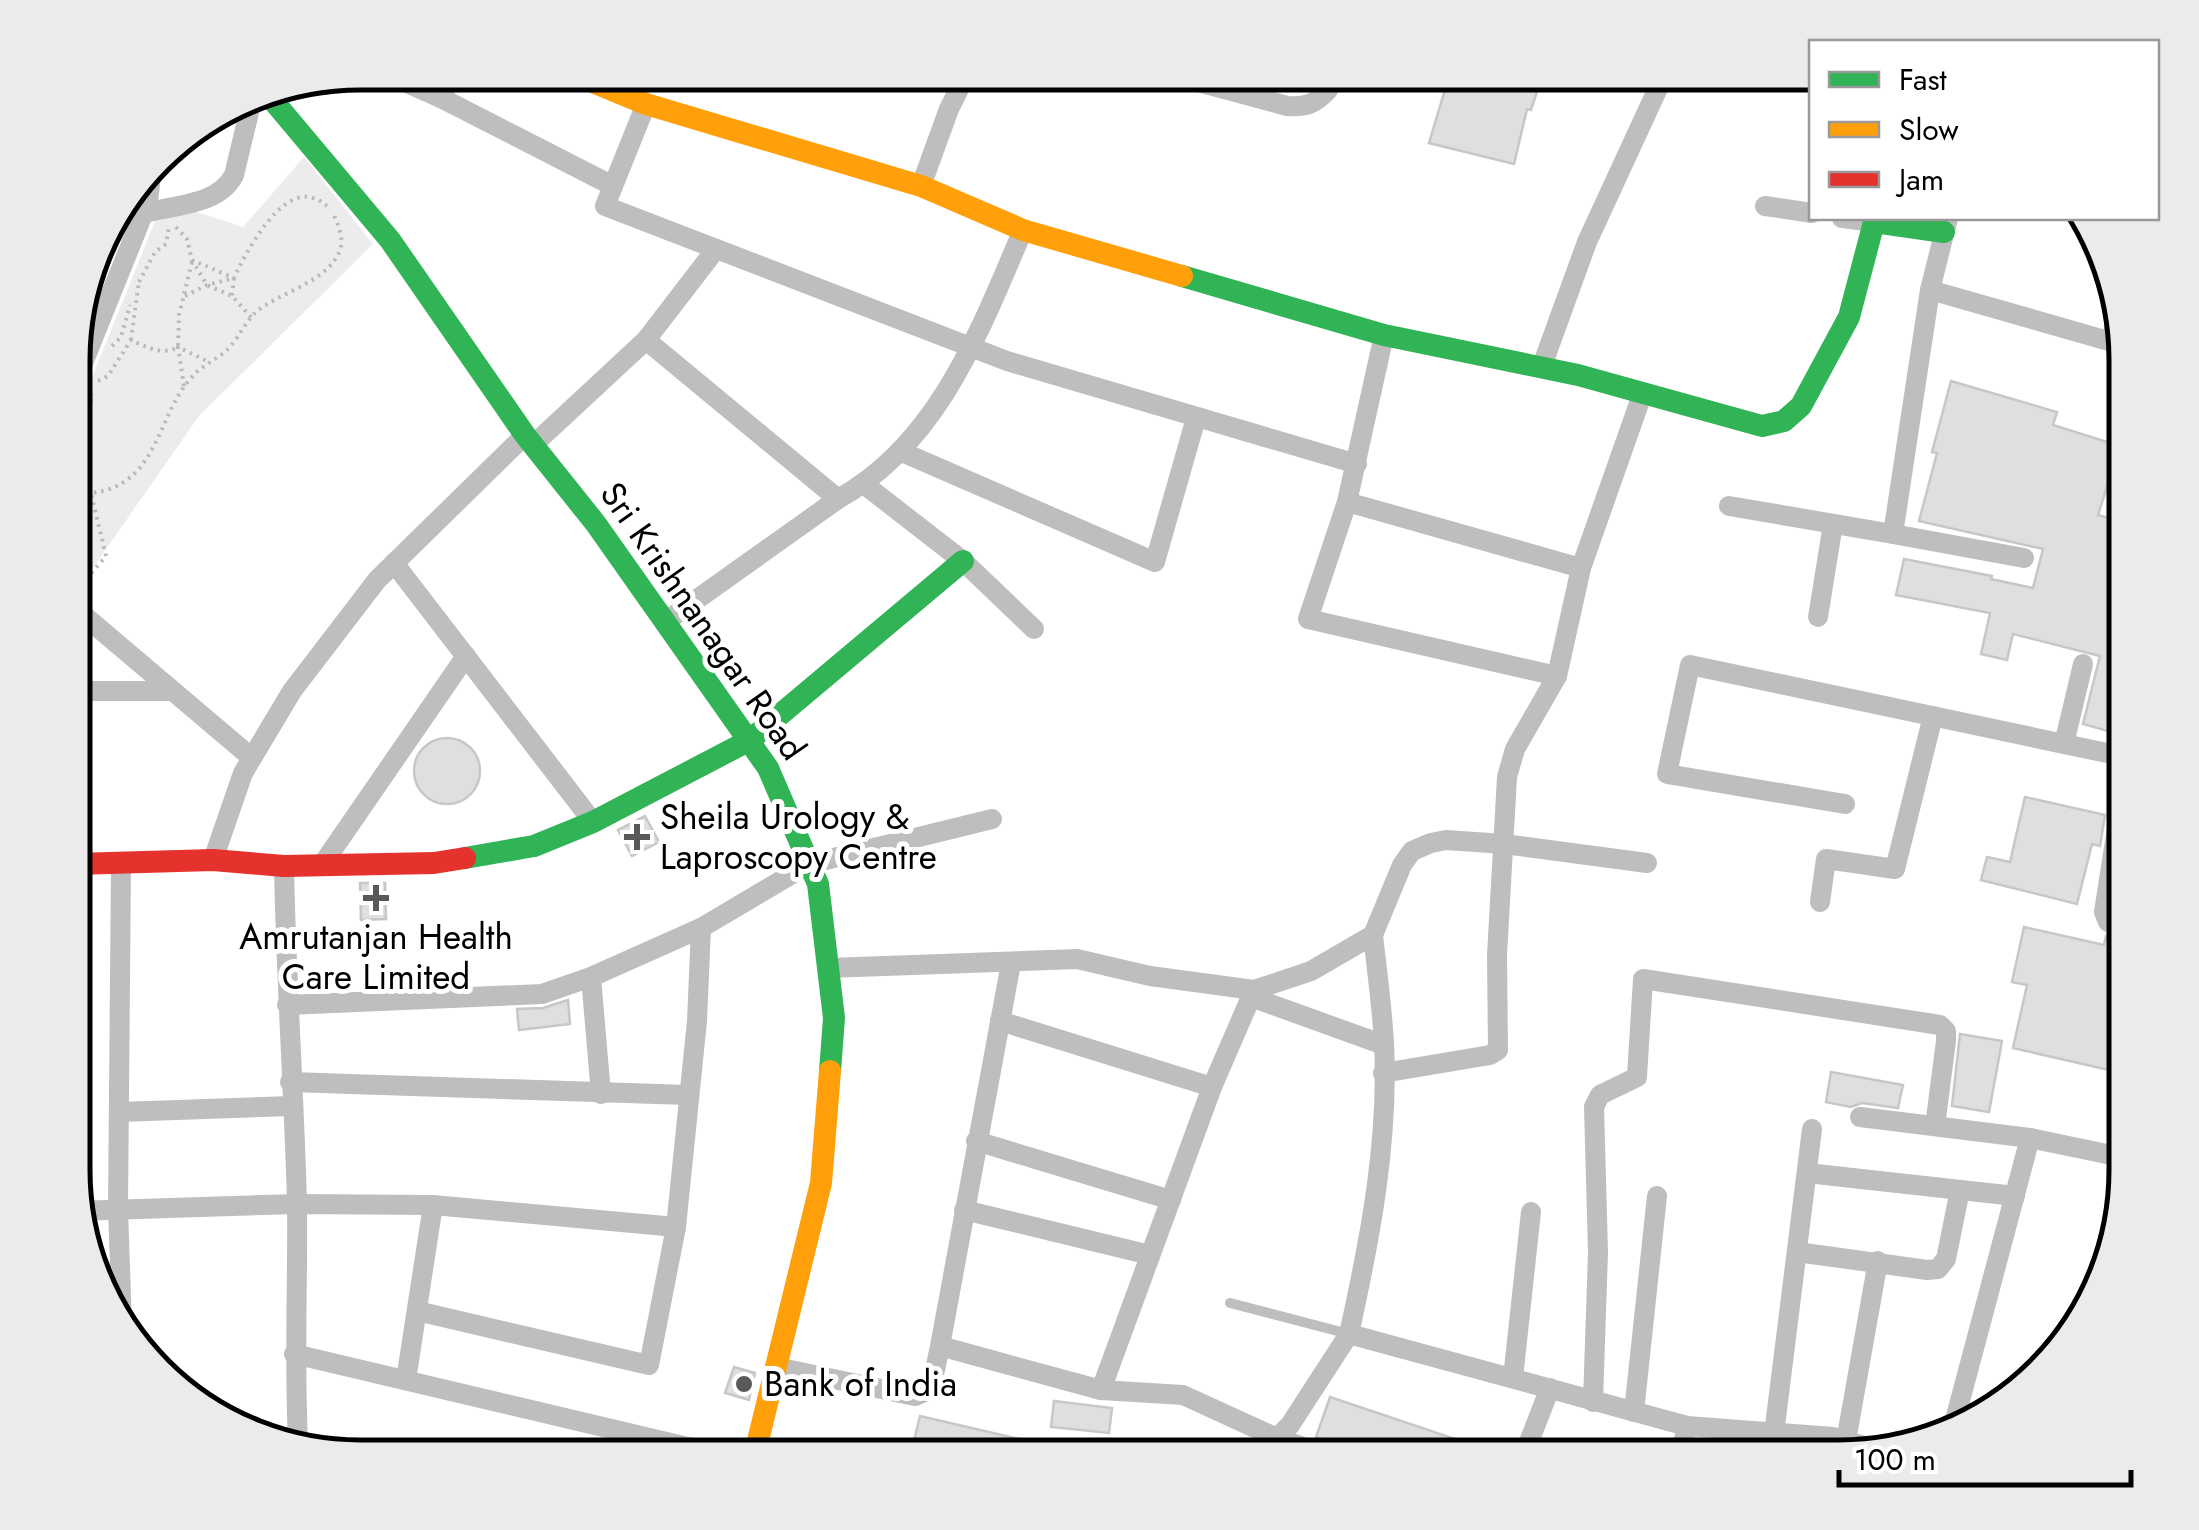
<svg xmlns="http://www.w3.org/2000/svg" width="2199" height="1530" font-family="Jost,sans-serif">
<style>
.green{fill:#ececec}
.building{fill:#dfdfdf;stroke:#c7c7c7;stroke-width:2.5}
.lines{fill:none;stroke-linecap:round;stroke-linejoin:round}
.path{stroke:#b9b9b9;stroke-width:4;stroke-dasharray:2.5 5;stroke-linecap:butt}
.lane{stroke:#bebebe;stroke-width:10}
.street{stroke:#bebebe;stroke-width:20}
.fast{stroke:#30b455;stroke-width:22}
.slow{stroke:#ff9f0a;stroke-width:22}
.jam{stroke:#e5322d;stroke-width:22}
.poi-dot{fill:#595959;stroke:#fff;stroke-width:4}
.labels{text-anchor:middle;stroke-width:10;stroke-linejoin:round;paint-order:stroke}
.street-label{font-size:35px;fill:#000;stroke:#fff}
.poi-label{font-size:35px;fill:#000;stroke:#fff;text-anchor:start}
.rim{fill:none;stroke:#000;stroke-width:5}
</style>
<rect width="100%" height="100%" fill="#fff"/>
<path class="green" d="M304 157 373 244 199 416 81 585 75 582V420L163 201 243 227Z"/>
<g class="building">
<path d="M1450 73H1543L1531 110 1527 109 1514 164 1429 143Z"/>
<path d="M1951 381 2057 412 2053 425 2120 446 2098 515 2126 523V708L2118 734 2083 724 2100 656 2013 634 2007 660 1981 654 1990 613 1896 595 1904 559 1992 576 1991 579 2033 588 2043 549 1919 521 1937 453 1932 452Z"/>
<circle cx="447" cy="771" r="33"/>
<path d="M2025 797 2105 815 2100 846 2092 844 2077 904 1981 880 1987 857 2010 862Z"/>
<path d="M645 816 659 842 632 856 618 830Z"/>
<path d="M360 883H385L386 919 361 920Z"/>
<path d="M2024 927 2104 945 2106 936 2126 942V1074L2013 1048 2027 985 2012 982Z"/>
<path d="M568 1000 570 1024 519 1030 517 1009 543 1008Z"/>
<path d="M1960 1034 2002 1041 1989 1112 1952 1106Z"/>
<path d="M1831 1072 1903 1085 1898 1108 1862 1103 1851 1107 1826 1102Z"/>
<path d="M734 1367 755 1373 749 1400 725 1393Z"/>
<path d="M1330 1397 1461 1441 1456 1457H1345L1342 1447 1316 1437Z"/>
<path d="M1054 1401 1112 1408 1109 1433 1051 1427Z"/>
<path d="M920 1416 1036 1443 1033 1457H910Z"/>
</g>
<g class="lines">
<g class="path">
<path d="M176 227 187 239 192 260 234 278C245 254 280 187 313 198 319 199 323 203 327 206"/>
<path d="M192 260 207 285 232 296 251 317"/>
<path d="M139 282 155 252 166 244 169 227"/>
<path d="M185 296 207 285 234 278 232 296"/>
<path d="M131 340 139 281"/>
<path d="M112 346 121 337 130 305"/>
<path d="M98 381 108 376 131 340C146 347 163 356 178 347L179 315 192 262"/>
<path d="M184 386 178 347 209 362"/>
<path d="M75 420 83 401"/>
<path d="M75 435 88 418 92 394"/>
<path d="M75 493H91"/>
<path d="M75 582 81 585 106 556 91 493C158 486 156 417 191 378 201 366 216 360 227 350 238 339 244 324 255 313 278 292 328 283 340 250 344 237 338 224 333 213"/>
</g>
<path class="lane" d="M1230 1303 1349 1334"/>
<g class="street">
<path d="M453 73 441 98 613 186"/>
<path d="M1165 73 1287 106C1307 107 1315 104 1328 90"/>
<path d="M398 79 441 98"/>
<path d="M646 104 605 206 1007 361 1357 464"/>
<path d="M921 186 949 109 967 73"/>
<path d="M1765 206 1812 213"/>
<path d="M144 213C175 205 219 205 234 175L253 96"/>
<path d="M1842 218 1874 222"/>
<path d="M1948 218 1930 290 1893 534 2024 558"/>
<path d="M1930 290 2126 346"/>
<path d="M1384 335 1347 502 1308 619 1557 676"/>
<path d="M646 340 838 499"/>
<path d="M2110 341 2119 315"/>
<path d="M1542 366 1587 242 1665 73"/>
<path d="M75 383 148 202 150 184 146 176"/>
<path d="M533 445 646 340 716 249"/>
<path d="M902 452 1155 562 1196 418"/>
<path d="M865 485 963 561 1034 629"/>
<path d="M1347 502 1581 568"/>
<path d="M1729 506 1893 534"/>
<path d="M394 563 593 822"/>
<path d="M75 608 252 758"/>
<path d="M1818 617 1833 524"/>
<path d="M665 622 838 499C939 443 980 330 1023 230"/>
<path d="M75 691H173"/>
<path d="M2064 744 2083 664"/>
<path d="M2126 770 2104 912 2108 922 2126 929"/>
<path d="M1845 804 1667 774 1690 665 2126 757"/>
<path d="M213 860 243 773 292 691 377 580 525 435"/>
<path d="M121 863 118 1209 122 1326"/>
<path d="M322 865 466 656"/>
<path d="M284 866C286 979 294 1091 297 1203 298 1282 294 1361 298 1441"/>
<path d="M1820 902 1826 859 1895 869 1933 716"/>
<path d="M828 968 1077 959 1150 976 1254 990 1311 971 1373 935 1402 865 1412 851 1431 843 1446 840 1504 844 1647 863"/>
<path d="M591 977 601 1094"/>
<path d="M1251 997 1384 1045"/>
<path d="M287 1005 542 994 591 977 701 928 809 864 992 819"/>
<path d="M1000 1021 1212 1087"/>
<path d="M1383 1073 1490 1055 1498 1050 1497 955 1507 777 1515 749 1557 676 1581 568 1642 395"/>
<path d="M290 1082 688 1095"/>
<path d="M119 1112 292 1106"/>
<path d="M1860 1117 2030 1138 2126 1158"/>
<path d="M976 1141 1171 1200"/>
<path d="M1807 1173 2015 1196"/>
<path d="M964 1210 1150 1255"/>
<path d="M76 1211 297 1204 433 1205 676 1227"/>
<path d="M1797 1252 1927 1270 1938 1269 1946 1259 1960 1190"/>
<path d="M417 1311 649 1365 676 1227 697 1021 701 928"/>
<path d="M1349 1334C1370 1239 1389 1141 1384 1043 1382 1007 1377 971 1373 935"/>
<path d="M940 1346 1011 963"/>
<path d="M294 1354 730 1457"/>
<path d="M776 1367 915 1396 931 1389 940 1346 1101 1390 1183 1395 1277 1438 1332 1457"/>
<path d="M1513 1378 1531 1212"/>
<path d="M406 1380 433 1205"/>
<path d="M1101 1390 1212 1087 1254 990"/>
<path d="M1593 1402 1598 1252 1594 1107 1600 1095 1637 1077 1643 979 1940 1025 1946 1031V1041L1935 1126"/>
<path d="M1634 1412 1657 1196"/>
<path d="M1952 1431 2030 1138"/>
<path d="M1774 1434 1812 1129"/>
<path d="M1846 1441 1878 1261"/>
<path d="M628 1457 635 1435"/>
<path d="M1257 1457 1290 1425 1349 1334 1687 1426 1833 1437 1875 1449"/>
<path d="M1523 1457 1550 1388"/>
<path d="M1680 1457 1687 1426"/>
</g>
<g class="fast">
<path d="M265 91 390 240 525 435 596 524 768 768 818 884 834 1018 830 1071"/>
<path d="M1182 276 1384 335 1578 375 1762 426 1784 421 1801 406 1849 317 1874 222 1944 232"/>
<path d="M465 858 534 846 593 822 750 740 963 561"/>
</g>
<g class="slow">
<path d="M571 73 646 104 921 186 1023 230 1182 276"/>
<path d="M754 1457 821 1183 830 1071"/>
</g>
<path class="jam" d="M75 864 213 860 284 866 434 863 465 858"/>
</g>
<g class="poi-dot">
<path d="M632 822h10v10h10v10h-10v10h-10v-10h-10v-10h10z"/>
<path d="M371 883h10v10h10v10h-10v10h-10v-10h-10v-10h10z"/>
<circle cx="744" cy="1384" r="10"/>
</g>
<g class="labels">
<g class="street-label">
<text transform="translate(703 621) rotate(55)" y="12">Sri Krishnanagar Road</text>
</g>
<g class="poi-label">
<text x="660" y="829">Sheila Urology &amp;<tspan x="660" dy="40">Laproscopy Centre</tspan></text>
<text x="376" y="949" text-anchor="middle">Amrutanjan Health<tspan x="376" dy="40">Care Limited</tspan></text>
<text x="764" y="1396">Bank of India</text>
</g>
</g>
<path d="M0 0H2199V1530H0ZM360 90H1839A270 270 0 0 1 2109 360V1170A270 270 0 0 1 1839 1440H360A270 270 0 0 1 90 1170V360A270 270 0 0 1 360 90Z" fill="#ebebeb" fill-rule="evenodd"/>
<path class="rim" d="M360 90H1839A270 270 0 0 1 2109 360V1170A270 270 0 0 1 1839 1440H360A270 270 0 0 1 90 1170V360A270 270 0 0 1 360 90Z"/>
<rect x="1809" y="40" width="350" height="180" fill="#ffffff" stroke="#999999" stroke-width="2.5"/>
<rect x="1829" y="72" width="50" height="15" fill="#30b455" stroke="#999999" stroke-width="2.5"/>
<text x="1899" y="90" font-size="30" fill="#000000">Fast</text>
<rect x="1829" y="122" width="50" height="15" fill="#ff9f0a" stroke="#999999" stroke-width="2.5"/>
<text x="1899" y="140" font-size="30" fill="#000000">Slow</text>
<rect x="1829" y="172" width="50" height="15" fill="#e5322d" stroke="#999999" stroke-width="2.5"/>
<text x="1899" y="190" font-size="30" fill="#000000">Jam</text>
<path d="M1839 1470v15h292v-15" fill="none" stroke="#000000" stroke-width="5"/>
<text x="1854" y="1470" font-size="30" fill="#000000" stroke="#ffffff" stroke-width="8" paint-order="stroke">100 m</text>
</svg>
